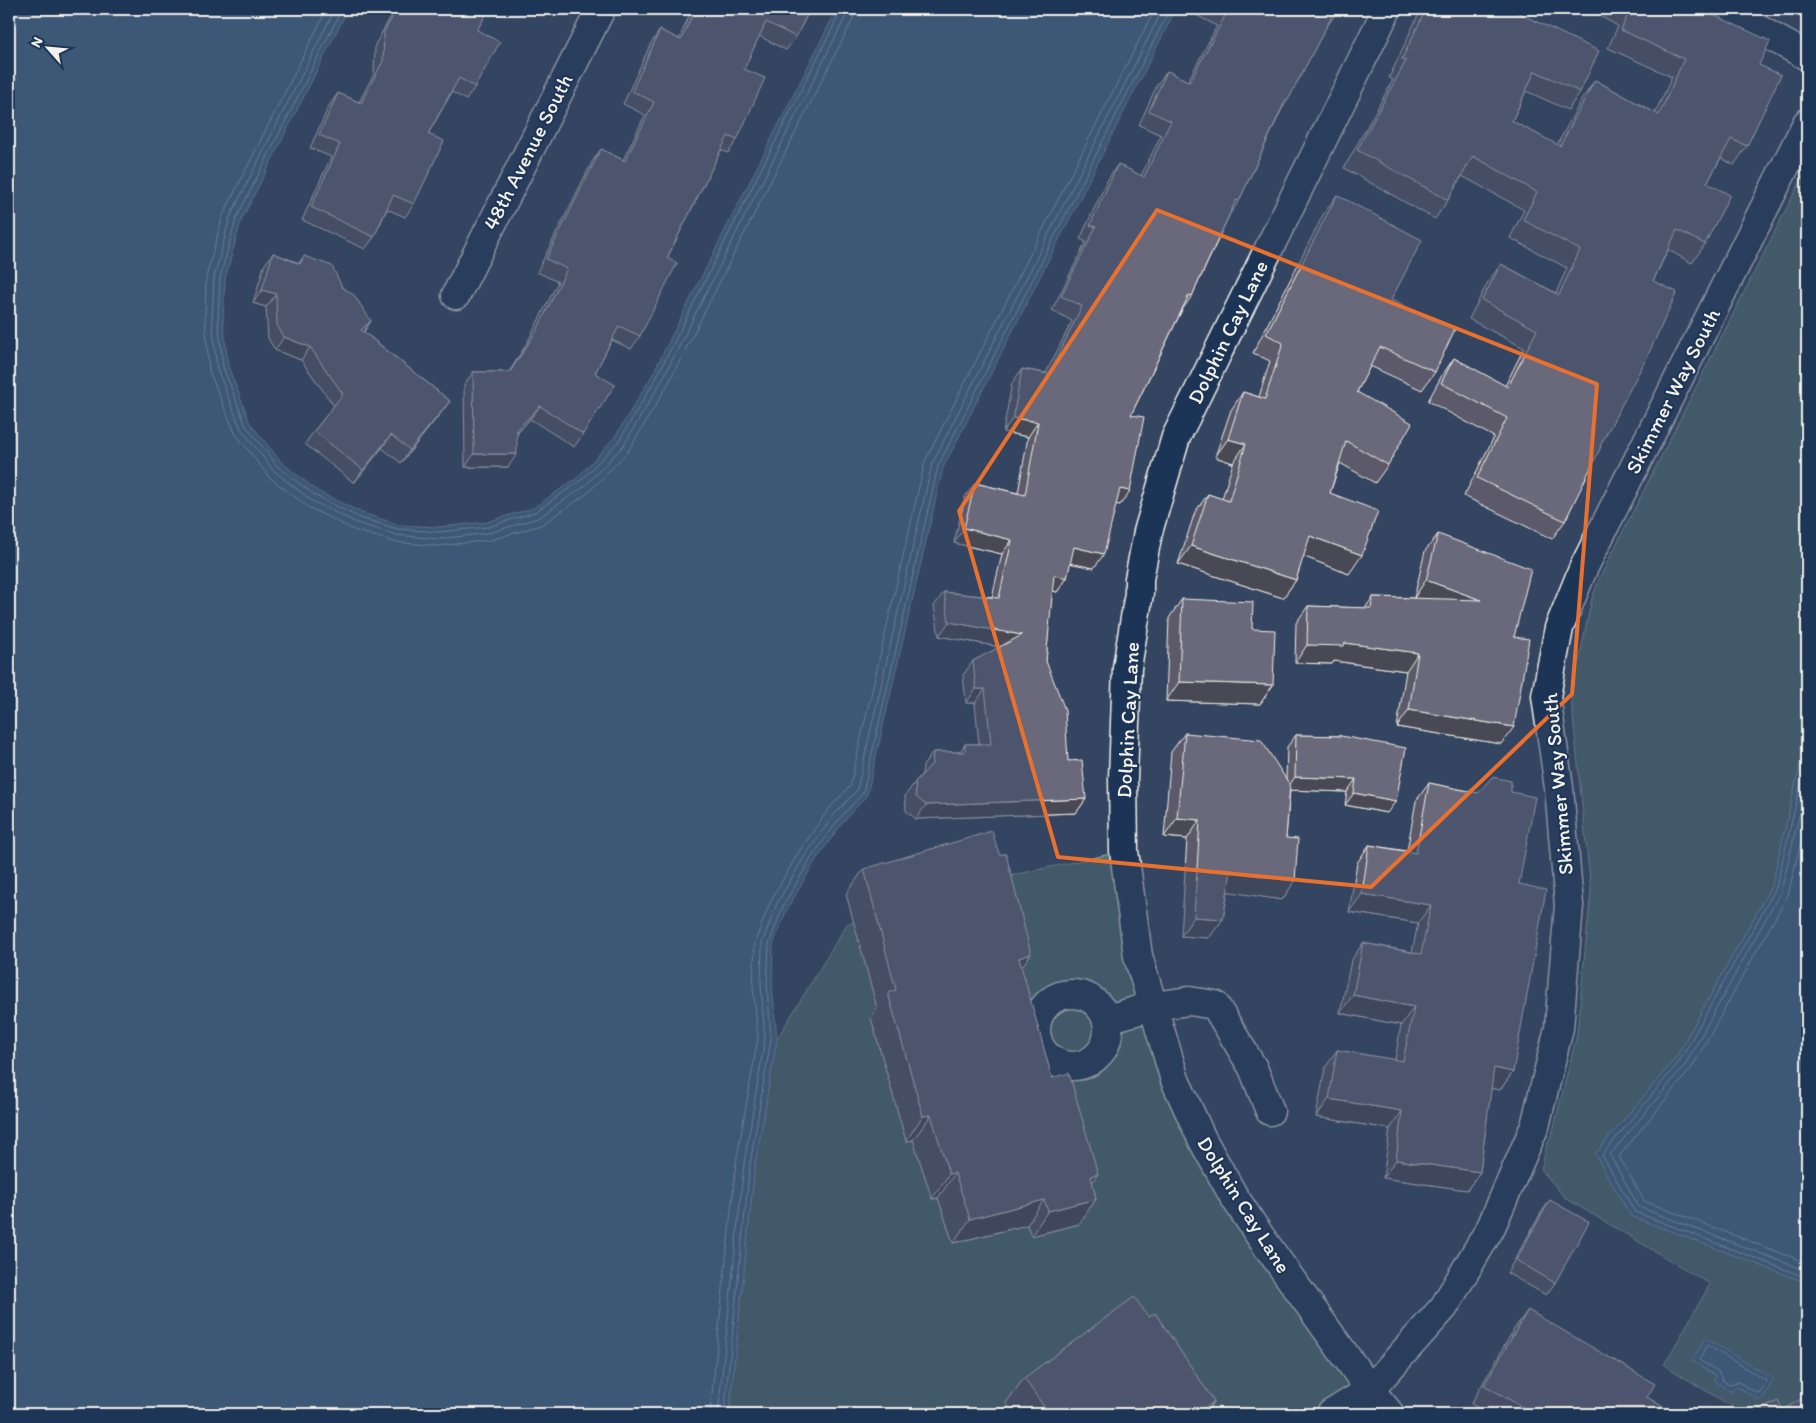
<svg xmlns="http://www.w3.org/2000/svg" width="1816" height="1423" font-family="Itim,sans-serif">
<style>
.green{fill:#537271;stroke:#a4b2ac}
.water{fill:#476e8f;stroke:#8ca2b3}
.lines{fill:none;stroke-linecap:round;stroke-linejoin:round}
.shore{stroke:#afbdc4;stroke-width:1}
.minor-casing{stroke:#f4f1e8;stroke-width:31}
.minor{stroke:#1d3557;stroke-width:28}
.wall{fill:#5b5a6a;stroke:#f4f1e8}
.shaded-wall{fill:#4a4a56;stroke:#f4f1e8}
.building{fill:#6a697b;stroke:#f4f1e8}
.marked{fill:none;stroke:#ea702d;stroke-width:4;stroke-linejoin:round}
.labels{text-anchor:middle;stroke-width:4;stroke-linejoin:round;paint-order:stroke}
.street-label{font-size:21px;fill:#f4f1e8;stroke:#1d3557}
</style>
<rect width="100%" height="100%" fill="#344562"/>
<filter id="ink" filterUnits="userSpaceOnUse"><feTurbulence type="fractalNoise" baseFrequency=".02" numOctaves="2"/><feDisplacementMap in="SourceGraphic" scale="10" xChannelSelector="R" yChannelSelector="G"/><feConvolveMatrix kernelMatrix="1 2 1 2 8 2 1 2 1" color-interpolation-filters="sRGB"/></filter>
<g filter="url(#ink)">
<g class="green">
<path d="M1807 168V735L1772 885 1675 1059 1595 1154 1631 1216 1807 1283V1414H1744L1664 1365 1710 1284 1565 1198 1541 1169 1547 1145 1553 1131 1577 1034 1591 891 1571 698 1592 598 1600 577Z"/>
<path d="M1124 851 1175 1080 1390 1414H729L755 1165 777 1039 847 924 958 887Z"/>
</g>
<g class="water">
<path d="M9 9H348L241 221 225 279 223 319 228 366 250 423 282 463 319 492 362 513 400 525 439 527 487 522 533 508 577 478 615 437 651 377 837 9H1176L943 468 867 795 843 822 816 860 787 909 773 945 772 985 777 1039 755 1165 729 1414H9Z"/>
<path d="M1807 735V1283L1631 1216 1595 1154 1675 1059 1772 885Z"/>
<path d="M1705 1338 1774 1379 1761 1401 1736 1386 1732 1392 1714 1381 1716 1376 1692 1361Z"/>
</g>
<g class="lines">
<g class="shore">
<path d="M327 9 223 215 206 277 205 319 209 371 235 433 269 477 308 507 354 530 394 542 438 546 491 540 541 525 588 493 629 450 667 386 853 19 855 9"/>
<path d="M335 9 230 217 214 278 212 319 217 369 241 429 274 471 312 501 357 523 396 535 439 539 489 533 538 518 585 486 624 445 661 382 846 16 847 9"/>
<path d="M342 9 236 219 220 278 218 319 223 367 246 426 278 467 316 496 360 518 398 529 439 532 488 527 535 512 580 481 619 441 655 380 840 13 841 9"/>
<path d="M1807 757 1776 888 1679 1062 1602 1155 1635 1212 1807 1278"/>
<path d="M1807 784 1781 891 1685 1065 1610 1155 1639 1207 1807 1271"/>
<path d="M1807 816 1788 895 1691 1069 1619 1156 1644 1201 1807 1263"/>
<path d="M1709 1346 1765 1380 1766 1383 1760 1392 1757 1393 1738 1382 1729 1384 1722 1380 1719 1372 1699 1360 1706 1347Z"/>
<path d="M710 1414 736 1163 758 1038 753 985 755 942 771 900 800 850 828 810 850 786 925 461 1155 9"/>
<path d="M718 1414 744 1164 765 1039 761 985 762 943 777 903 806 854 834 815 857 790 932 464 1163 9"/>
<path d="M724 1414 750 1164 771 1039 767 985 769 944 783 906 812 857 839 819 863 793 938 466 1170 9"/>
</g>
<g class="minor-casing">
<g id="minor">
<path d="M1387 9 1176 437 1148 532 1139 579V593L1127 668 1123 778 1124 851 1138 956 1175 1080 1202 1139 1233 1195 1260 1236 1370 1390 1390 1414"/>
<path d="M1722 9 1807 56"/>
<path d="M456 295 601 9"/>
<circle cx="1072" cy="1030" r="36"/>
<path d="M1107 1019 1153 1006 1189 1001 1215 1005 1253 1068 1270 1111"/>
<path d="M1331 1414 1370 1390 1444 1307 1491 1227 1535 1126 1559 1028 1569 905 1559 788 1546 696 1559 628 1583 569 1807 123"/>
</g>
</g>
<use href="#minor" class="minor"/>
</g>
<g class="wall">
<path d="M395 9H489L477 30 475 87 466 100 452 92 428 134 414 204 405 217 387 209 374 237 365 249 302 220 331 157 310 148 329 106 338 93 359 102 374 74 375 45Z"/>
<path d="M692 9H810L796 37 786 50 759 36 744 69 737 140 728 153 721 150 667 258 640 336 631 349 612 340 595 373 583 434 574 447 530 419 517 434 508 467H465L464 385 473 372H509L527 343 558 282 537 272 592 162 601 149 623 160 645 115 623 104 651 43 660 30 679 39Z"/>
<path d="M1199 9H1339L1335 15 1325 29 1288 100 1282 109 1239 201 1230 214 1192 296 1182 310 1131 415 1120 505 1116 504 1094 568 1070 563 1067 578 1057 592 1052 591 1046 661 1068 761 1086 799 1076 813 916 819 906 811 905 796 915 782 922 774 923 766 933 752H960L965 744H979L975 703H966L963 675 973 661 1000 647 939 636 934 606 944 592 992 597 1002 554 954 543 965 497 975 483 1018 493 1028 437 1003 432 1012 383 1022 369 1046 373 1072 321 1052 310 1086 242 1080 239 1108 179 1118 164 1141 176 1161 135 1139 125 1157 85 1167 71 1188 81 1217 26 1196 15Z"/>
<path d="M1421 9H1510L1580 92 1568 110 1526 91 1512 121 1557 145 1582 99 1595 80 1655 113 1672 77 1608 48 1618 26 1587 9H1701L1759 65 1747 146 1734 165 1721 158 1707 183 1705 244 1692 263 1668 250 1653 281 1600 446 1565 521 1552 539 1464 496 1494 437 1428 401 1441 377 1454 358 1505 386 1524 348 1469 319 1488 282 1501 264 1556 293 1567 268 1510 238 1524 210 1462 176 1448 200 1435 219 1344 168 1393 80 1389 78Z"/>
<path d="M1337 195 1391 300 1435 372 1422 390 1370 366 1357 392 1388 465 1375 483 1340 463 1330 493 1349 574 1303 556 1296 580 1283 598 1178 564 1195 512 1208 494 1222 499 1233 463 1215 457 1231 410 1243 392 1259 397 1270 361 1253 353 1324 213Z"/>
<path d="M273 253 299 263 304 256 342 287 371 321 364 332 450 401 440 414 401 463 382 448 354 483 305 444 314 431 334 406 301 360 275 350 268 338 266 307 253 303 264 266Z"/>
<path d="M1438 534 1514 637 1501 744 1397 727 1406 671 1334 661 1332 664 1295 663 1296 623 1308 606 1365 608 1373 597 1416 598H1414L1425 551Z"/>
<path d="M1182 599 1252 629 1273 685 1260 704 1166 701 1169 618Z"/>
<path d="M1185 733 1286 779 1287 747 1296 735 1341 736 1387 813 1345 805 1347 792 1290 790 1286 838 1295 881 1282 900 1228 891 1223 919 1209 938 1181 936 1187 839 1164 837 1171 752Z"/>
<path d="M1429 783 1478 793 1511 792 1519 884 1513 1072 1500 1090 1491 1088 1480 1172 1467 1190 1383 1178 1390 1129 1316 1117 1325 1068 1337 1050 1395 1060 1401 1025 1340 1013 1351 961 1363 943 1412 952 1418 923 1349 912 1357 863 1369 845 1407 851 1416 801Z"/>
<path d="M864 869 1021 967 1052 1078 1092 1181 1096 1199 1079 1224 1031 1236 1027 1225 953 1243 938 1198 932 1199 913 1140 906 1141 871 1018 877 1008 846 894Z"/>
<path d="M1550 1200 1555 1283 1546 1295 1507 1273 1541 1213Z"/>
<path d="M1528 1310 1647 1397 1674 1414H1489L1471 1404 1514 1329Z"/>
<path d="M1149 1317 1214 1401 1206 1414H1014L1006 1403 1024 1378Z"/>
</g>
<g class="shaded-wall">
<path d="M262 290 276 294 266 307 253 303Z"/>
<path d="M371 321 362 334 361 330Z"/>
<path d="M284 337 310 347 301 360 275 350Z"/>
<path d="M450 401 440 414 401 463 410 450Z"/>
<path d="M540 406 530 419 508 443 517 430Z"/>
<path d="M1013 418 1038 422 1028 437 1003 432Z"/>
<path d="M391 435 382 448 354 483 363 470Z"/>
<path d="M1228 439 1246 444 1233 463 1215 457Z"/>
<path d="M474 454H517L508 467H465Z"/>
<path d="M1120 489 1130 491 1120 505 1110 503Z"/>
<path d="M964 528 1012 540 1002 554 954 543Z"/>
<path d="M1310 536 1362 555 1349 574 1297 554Z"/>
<path d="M1191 546 1296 580 1283 598 1178 564Z"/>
<path d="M1074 547 1104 554 1094 568 1064 562Z"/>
<path d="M1054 575 1067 578 1057 592 1044 589Z"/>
<path d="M1426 580 1481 600 1468 618 1414 598Z"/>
<path d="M949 622 1022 635 1012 649 939 636Z"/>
<path d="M1345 643 1418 653 1406 671 1334 661 1332 664 1295 663 1307 645Z"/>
<path d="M1179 682 1273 685 1260 704 1166 701Z"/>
<path d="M976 689H985L975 703H966Z"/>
<path d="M1409 710 1514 727 1501 744 1397 727Z"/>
<path d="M1295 777 1356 779 1347 792 1286 790Z"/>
<path d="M1354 793 1396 801 1387 813 1345 805Z"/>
<path d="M1086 799 1076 813 916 819 926 805Z"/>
<path d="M1177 818 1200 820 1187 839 1164 837Z"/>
<path d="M1231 871 1295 881 1282 900 1218 890Z"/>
<path d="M1362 894 1431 905 1418 923 1349 912Z"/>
<path d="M1194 917 1223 919 1209 938 1181 936Z"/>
<path d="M1031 954 1013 979 1019 958Z"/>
<path d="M1353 995 1414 1007 1401 1025 1340 1013Z"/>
<path d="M1494 1068 1513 1072 1500 1090 1481 1086Z"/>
<path d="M1329 1099 1402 1111 1390 1129 1316 1117Z"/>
<path d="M931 1115 913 1140 906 1141 923 1116Z"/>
<path d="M1396 1160 1480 1172 1467 1190 1383 1178Z"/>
<path d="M955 1173 938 1198 932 1199 949 1174Z"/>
<path d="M1098 1174 1080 1198 1091 1176Z"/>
<path d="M1096 1199 1079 1224 1031 1236 1048 1211Z"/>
<path d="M1044 1200 1027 1225 953 1243 970 1219Z"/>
<path d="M1214 1401 1205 1414 1203 1410Z"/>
</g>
<g class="building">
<path d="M397 9H489L477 30 500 42 475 87 459 78 428 134 444 141 414 204 393 195 374 237 311 207 340 144 319 135 338 93 361 103 383 61 384 32Z"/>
<path d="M695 9H810L796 37 766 22 744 69 765 78 737 140 728 136 667 258 677 263 640 336 619 326 595 373 615 385 583 434 540 406 517 430V454H474L473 372H510L537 330 567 269 546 259 601 149 625 161 654 102 632 91 660 30 681 40Z"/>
<path d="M1222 9H1339L1335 15 1333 14 1288 100 1286 99 1239 201 1236 200 1192 296 1189 295 1131 415 1144 417 1130 491 1120 489 1104 554 1074 547 1067 578 1054 575 1046 661 1065 710 1068 761 1082 760 1086 799 926 805 916 797 915 782 932 764 933 752H965V744H991L985 689H976L973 661 1022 635 949 622 944 592 999 598 1012 540 964 528 975 483 1025 495 1038 422 1013 418 1022 369 1049 374 1082 306 1061 296 1096 227 1090 225 1118 164 1144 177 1171 121 1149 111 1167 71 1190 82 1227 12Z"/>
<path d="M1426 9H1510L1599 51 1580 92 1535 71 1512 121 1560 146 1595 80 1659 115 1684 59 1621 30 1630 9H1701L1770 41 1759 65 1781 75 1747 146 1731 139 1707 183 1730 195 1705 244 1677 230 1653 281 1677 292 1647 357 1600 446 1601 447 1565 521 1477 478 1507 418 1441 383 1454 358 1508 387 1537 330 1482 300 1501 264 1559 295 1580 250 1523 220 1537 192 1473 156 1448 200 1357 150 1406 61 1402 59Z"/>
<path d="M1337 195 1422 240 1391 300 1455 329 1435 372 1380 347 1357 392 1412 423 1388 465 1346 441 1330 493 1378 511 1362 555 1310 536 1296 580 1191 546 1208 494 1229 501 1246 444 1228 439 1243 392 1265 399 1283 343 1266 334Z"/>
<path d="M273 253 300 264 304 256 332 266 342 287 354 295 371 321 361 330 450 401 410 450 391 435 363 470 314 431 343 394 310 347 284 337 277 325 276 294 262 290Z"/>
<path d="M1438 534 1531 569 1514 637 1529 639 1514 727 1409 710 1418 653 1345 643 1344 646 1307 645 1308 606 1371 608 1373 597 1481 600 1426 580Z"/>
<path d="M1182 599 1253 602 1252 629 1275 630 1273 685 1179 682Z"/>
<path d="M1185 733 1261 740 1290 785 1286 838 1298 839 1295 881 1231 871 1223 919 1194 917 1200 820 1177 818Z"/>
<path d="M1296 735 1341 736 1406 748 1396 801 1354 793 1356 779 1295 777Z"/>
<path d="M1492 777 1511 781V792L1535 797 1519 884 1546 890 1513 1072 1494 1068 1480 1172 1396 1160 1402 1111 1329 1099 1337 1050 1403 1061 1414 1007 1353 995 1363 943 1421 954 1431 905 1362 894 1369 845 1416 853 1429 783 1478 793Z"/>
<path d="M992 831 999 854H1006L1031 954 1019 958 1052 1078 1069 1073 1098 1174 1091 1176 1096 1199 1048 1211 1044 1200 970 1219 955 1173 949 1174 931 1115 923 1116 888 993 896 990 864 869Z"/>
<path d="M1550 1200 1589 1222 1555 1283 1516 1260Z"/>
<path d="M1134 1297 1149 1317 1155 1313 1214 1401 1203 1410 1206 1414H1049L1024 1378Z"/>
<path d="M1528 1310 1655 1384 1647 1397 1674 1414H1535L1484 1385Z"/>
<path d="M1806 1396 1807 1398V1414H1711L1752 1413 1778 1401 1783 1410Z"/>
</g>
</g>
<path d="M0 0H1816V1423H0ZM1157 210 1597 384 1572 694 1371 887 1058 857 959 511Z" fill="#344562" fill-opacity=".55" fill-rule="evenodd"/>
<path class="marked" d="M1157 210 1597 384 1572 694 1371 887 1058 857 959 511Z"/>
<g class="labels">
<g class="street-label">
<text transform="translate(528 152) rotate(-63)" y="7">48th Avenue South</text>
<text transform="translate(1228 332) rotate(-64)" y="7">Dolphin Cay Lane</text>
<text transform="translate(1673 391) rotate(-63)" y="7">Skimmer Way South</text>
<text transform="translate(1128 720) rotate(-87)" y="7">Dolphin Cay Lane</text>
<text transform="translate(1558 784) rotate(-95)" y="7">Skimmer Way South</text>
<text transform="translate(1244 1205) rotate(58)" y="7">Dolphin Cay Lane</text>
</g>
</g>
<rect width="1816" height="1423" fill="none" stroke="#1d3557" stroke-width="30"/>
<rect x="15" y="15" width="1786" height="1393" fill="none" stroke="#f4f1e8" stroke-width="2" filter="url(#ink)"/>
<g transform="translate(48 48) rotate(297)" stroke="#1d3557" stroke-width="4" paint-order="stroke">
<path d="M0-4L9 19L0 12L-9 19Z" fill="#f4f1e8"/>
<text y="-8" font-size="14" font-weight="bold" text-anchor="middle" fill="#f4f1e8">N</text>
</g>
</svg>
